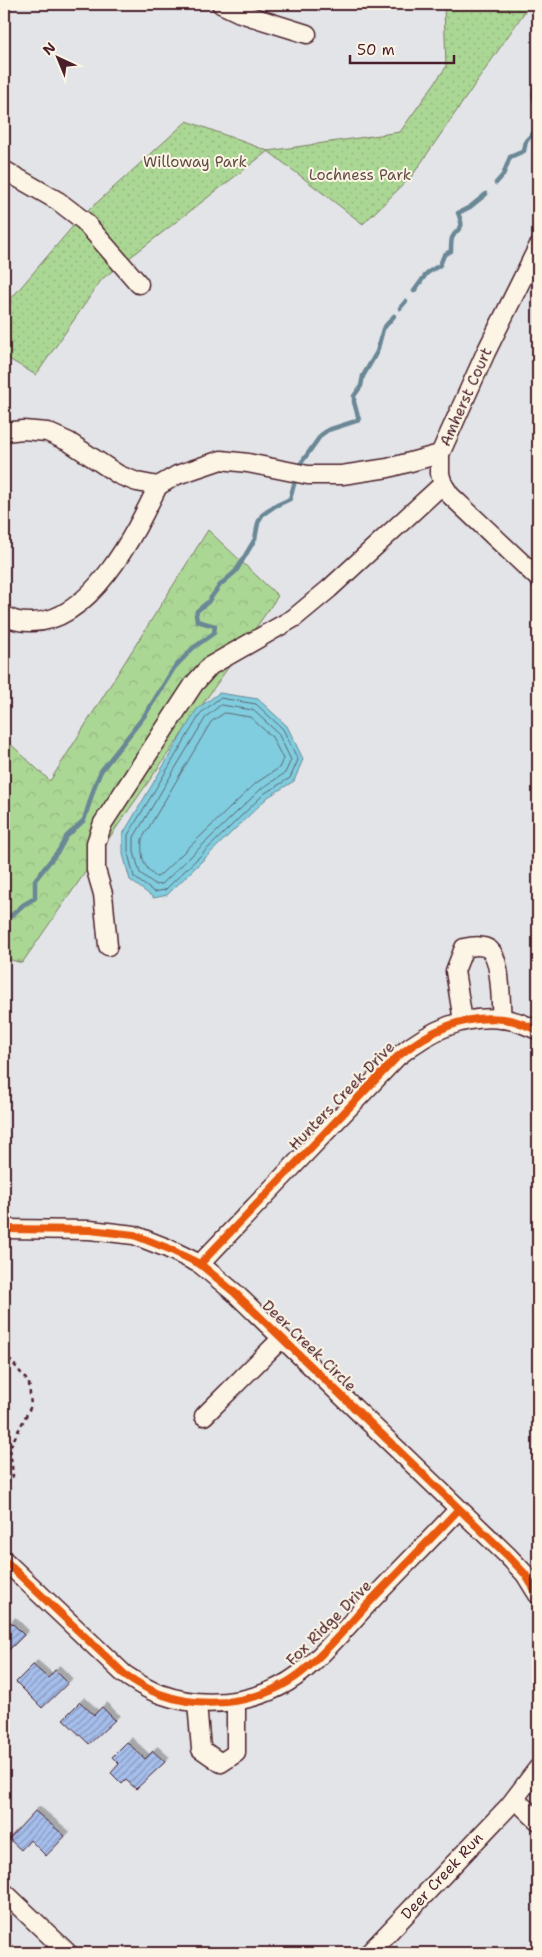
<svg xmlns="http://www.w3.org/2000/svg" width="542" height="1957" font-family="'Shantell Sans',sans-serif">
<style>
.grass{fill:url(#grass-dots);stroke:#7a7b60}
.forest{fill:url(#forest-crowns);stroke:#7a7b60}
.water{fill:#7fcdde;stroke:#6a8796}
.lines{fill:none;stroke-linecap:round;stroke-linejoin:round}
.shore{stroke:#5f6573;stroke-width:1}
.stream{stroke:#6a8796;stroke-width:4.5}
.building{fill:url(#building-hatch);stroke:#4a1f2b;filter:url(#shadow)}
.minor-casing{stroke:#4a1f2b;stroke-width:21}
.path{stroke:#4a1f2b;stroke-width:2.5;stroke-dasharray:4 4;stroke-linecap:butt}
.minor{stroke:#fcf5e5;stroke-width:18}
.cycleway-casing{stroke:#fcf5e5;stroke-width:11}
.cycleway{stroke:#e8590c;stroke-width:8}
.labels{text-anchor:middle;stroke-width:4;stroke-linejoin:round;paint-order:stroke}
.park-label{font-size:15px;fill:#624d46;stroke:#fcf5e5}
.street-label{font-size:15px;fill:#4a1f2b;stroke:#fcf5e5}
</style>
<defs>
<pattern id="grass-dots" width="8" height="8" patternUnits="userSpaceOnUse" patternTransform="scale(1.25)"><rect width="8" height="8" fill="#abd795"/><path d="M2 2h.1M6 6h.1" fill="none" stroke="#95b881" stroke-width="1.8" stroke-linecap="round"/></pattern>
<pattern id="forest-crowns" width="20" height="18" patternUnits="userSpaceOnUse" patternTransform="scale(1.25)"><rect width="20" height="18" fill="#abd795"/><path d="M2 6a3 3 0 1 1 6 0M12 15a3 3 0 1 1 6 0" fill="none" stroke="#95b881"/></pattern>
<pattern id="building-hatch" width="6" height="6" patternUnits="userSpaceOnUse" patternTransform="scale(1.25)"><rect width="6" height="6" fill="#a5beeb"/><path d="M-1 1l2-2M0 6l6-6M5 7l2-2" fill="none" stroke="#889abf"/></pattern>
<filter id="shadow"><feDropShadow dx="4.5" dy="-4.5" stdDeviation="0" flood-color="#0004"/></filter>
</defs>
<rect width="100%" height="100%" fill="#e2e4e7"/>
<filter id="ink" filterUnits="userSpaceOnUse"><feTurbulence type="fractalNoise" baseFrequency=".02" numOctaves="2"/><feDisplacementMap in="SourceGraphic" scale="10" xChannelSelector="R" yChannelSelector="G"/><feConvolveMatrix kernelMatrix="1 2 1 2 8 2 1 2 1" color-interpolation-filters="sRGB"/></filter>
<g filter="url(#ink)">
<path class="grass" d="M444 4H530L412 176 363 224 268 151 102 279 36 375 4 356V307L80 218 187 121 268 151 400 132 446 67Z"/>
<path class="forest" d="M208 530 278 596 22 963 4 958V738L50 781Z"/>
<path class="water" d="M219 693 258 699 287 726 303 759 294 781 268 797 167 895 154 898 130 880 123 854V834L197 709Z"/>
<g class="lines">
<g class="shore">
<path d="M220 698 256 704 283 729 298 760 290 778 265 793 165 890 154 892 134 877 128 853V835L201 713Z"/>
<path d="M221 705 253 710 278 733 291 760 285 773 261 789 162 884 156 885 140 873 134 852V837L206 717Z"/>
<path d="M225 713 250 717 272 737 283 759 279 768 256 783 159 876 156 877C142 866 141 856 142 839L211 722Z"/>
</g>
<g class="stream">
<path d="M538 80C530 94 535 99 538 114"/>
<path d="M496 183 503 175 510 157 524 151 526 141 538 128"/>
<path d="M414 291 427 273 440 265 444 255 451 251C451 248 451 242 452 238 458 225 466 232 458 213L470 207 486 194"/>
<path d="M400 308 406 301"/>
<path d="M299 466 321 435 328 430 359 420 354 402V396L361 386 363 376 377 352 383 329 394 316"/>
<path d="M4 914 11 916 23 905 35 898V880L59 850 66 837 84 820 95 785 101 771 145 715 174 668 193 648 214 633 215 626 197 621 196 615 197 611 208 602 220 585 236 571 255 539 258 523 262 515 275 506 290 499 296 477"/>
</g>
</g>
<g class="building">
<path d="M11 1622 24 1635 9 1650 4 1644V1630Z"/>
<path d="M33 1665 48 1678 55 1670 68 1683 42 1708 16 1682Z"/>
<path d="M80 1702 94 1715 102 1707 115 1720 89 1744 63 1719Z"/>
<path d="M127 1742 145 1759 153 1751 165 1762 136 1789 126 1780 122 1784 111 1773 119 1764 112 1757Z"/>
<path d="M35 1811 65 1836 46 1856 30 1840 21 1850 9 1839Z"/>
</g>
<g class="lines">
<g class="minor-casing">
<g id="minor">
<path d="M221 4 240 13 307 34"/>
<path d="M4 170 58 201 84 221 139 284"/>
<path d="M538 247 486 352 440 454V474L443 484 450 495 538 578"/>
<path d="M4 432 23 430 47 432 69 442 119 475 137 482 158 486C135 533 90 625 29 622 20 622 11 620 4 615"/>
<path d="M158 486 177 475 221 460 248 463 308 475H342L388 468 440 454"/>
<path d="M108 946 103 894 96 870V843L103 823 194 684 210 666 294 618 329 589 443 484"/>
<path d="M463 1021 455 971 464 948C472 946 483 944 490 950 502 961 500 1003 502 1019"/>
<path d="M4 1229 90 1230 134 1235 167 1248 200 1264 235 1293 507 1555 525 1574 538 1595"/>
<path d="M200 1264 397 1057C429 1031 466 1012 509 1020 518 1021 529 1027 538 1030"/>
<path d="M204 1416 281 1339"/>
<path d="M4 1560 124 1674C136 1682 147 1690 160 1694 210 1712 270 1702 309 1666 329 1648 346 1628 364 1608 395 1575 427 1543 458 1510"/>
<path d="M197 1703 201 1749 221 1763 236 1753V1701"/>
<path d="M515 1799 538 1821"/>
<path d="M4 1892 68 1953"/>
<path d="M369 1953 509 1806 538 1768"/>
</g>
</g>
<path class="path" d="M4 1352 29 1383 31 1406 10 1447 13 1476 4 1486"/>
<use href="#minor" class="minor"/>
<g class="cycleway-casing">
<g id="cycleway">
<path d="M4 1229 90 1230 134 1235 167 1248 200 1264 235 1293 507 1555 525 1574 538 1595"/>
<path d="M200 1264 397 1057C429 1031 466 1012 509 1020 518 1021 529 1027 538 1030"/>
<path d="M4 1560 124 1674C136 1682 147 1690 160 1694 210 1712 270 1702 309 1666 329 1648 346 1628 364 1608 395 1575 427 1543 458 1510"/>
</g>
</g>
<use href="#cycleway" class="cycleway"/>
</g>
</g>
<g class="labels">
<g class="park-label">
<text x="195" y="167">Willoway Park</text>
<text x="360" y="180">Lochness Park</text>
</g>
<g class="street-label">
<text transform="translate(466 397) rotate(-66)" y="5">Amherst Court</text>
<text transform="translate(342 1096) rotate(-46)" y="5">Hunters Creek Drive</text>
<text transform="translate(309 1346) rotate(44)" y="5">Deer Creek Circle</text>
<text transform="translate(329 1623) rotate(-45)" y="5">Fox Ridge Drive</text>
<text transform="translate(442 1876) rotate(-47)" y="5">Deer Creek Run</text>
</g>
</g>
<rect width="542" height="1957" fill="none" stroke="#fcf5e5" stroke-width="20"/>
<rect x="10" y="10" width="522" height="1937" fill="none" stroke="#4a1f2b" stroke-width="2" filter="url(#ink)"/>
<g transform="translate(58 58) rotate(316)" stroke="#fcf5e5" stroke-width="4" paint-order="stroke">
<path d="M0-4L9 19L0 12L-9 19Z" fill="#4a1f2b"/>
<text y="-8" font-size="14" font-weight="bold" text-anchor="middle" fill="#4a1f2b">N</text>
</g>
<path d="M350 55v8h104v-8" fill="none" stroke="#4a1f2b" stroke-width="2.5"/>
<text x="357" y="55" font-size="15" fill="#4a1f2b" stroke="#fcf5e5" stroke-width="4" paint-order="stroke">50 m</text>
</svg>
